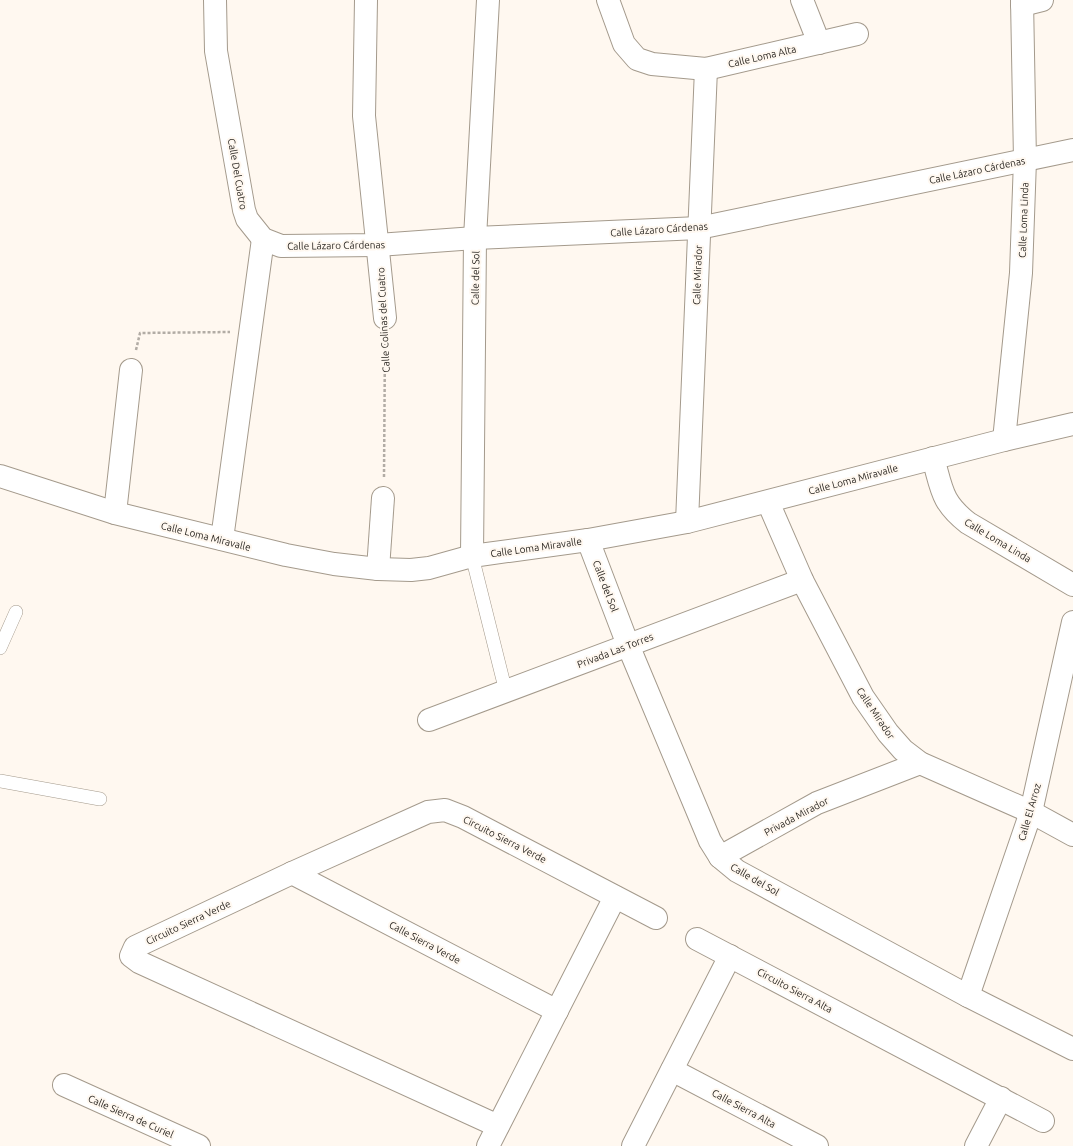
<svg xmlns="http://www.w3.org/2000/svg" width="1073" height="1146" font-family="Ubuntu,sans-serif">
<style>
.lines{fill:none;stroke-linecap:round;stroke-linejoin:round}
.service-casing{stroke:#a49a8c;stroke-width:14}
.minor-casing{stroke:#a49a8c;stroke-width:24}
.path{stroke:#b2aca5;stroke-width:2.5;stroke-dasharray:3 2;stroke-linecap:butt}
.service{stroke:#fff;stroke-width:13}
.minor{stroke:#fff;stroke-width:22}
.labels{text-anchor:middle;stroke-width:4;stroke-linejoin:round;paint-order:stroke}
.street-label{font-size:10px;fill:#2a2621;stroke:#fff8f0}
</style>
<rect width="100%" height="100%" fill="#fff8f0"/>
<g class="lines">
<g class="service-casing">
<g id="service">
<path d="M472 556 506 692"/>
<path d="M0 648 16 612"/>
<path d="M0 781 100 799"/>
</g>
</g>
<g class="minor-casing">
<g id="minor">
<path d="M215 0 216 51 244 210 247 219 263 239 281 246 378 245 475 238 699 228 1073 150"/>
<path d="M366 0 364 116 385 318"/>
<path d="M608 0 624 44 637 59 652 64 706 69 857 34"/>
<path d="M802 0 819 43"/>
<path d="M1022 5 1042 0"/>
<path d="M1004 440 1021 273 1025 160 1022 0"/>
<path d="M933 458C942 489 941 502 968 523L1073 585"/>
<path d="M0 476 115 513 286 555 334 564 378 569 411 570 429 568 472 556 588 540 687 522 1004 440 1073 424"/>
<path d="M768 502 802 580 863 697 888 733 903 750 920 763 1031 812 1073 835"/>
<path d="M115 513 131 370"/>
<path d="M687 522 706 69"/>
<path d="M222 539 263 239"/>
<path d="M588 540 628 645 710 841 720 857 737 871 968 996 1073 1049"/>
<path d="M472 556 475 238 488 0"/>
<path d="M378 569 383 498"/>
<path d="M429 720 802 580"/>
<path d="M720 857 817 803 920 763"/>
<path d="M292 873 557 1011"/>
<path d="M697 939 1043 1121"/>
<path d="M968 996 1031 812 1073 622"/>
<path d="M672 1070 817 1146"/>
<path d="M64 1085 199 1146"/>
<path d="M498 1126 139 962 131 956 135 947 292 873 428 812 445 810 463 817 656 918"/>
<path d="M488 1146 615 897"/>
<path d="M633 1146 730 956"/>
<path d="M976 1146 1001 1098"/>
</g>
</g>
<g class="path">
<path d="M136 350 140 333 230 332"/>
<path d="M384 477 385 338"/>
</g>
<use href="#service" class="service"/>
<use href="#minor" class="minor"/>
</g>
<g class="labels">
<g class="street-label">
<text transform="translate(762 56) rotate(-13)" y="4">Calle Loma Alta</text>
<text transform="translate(977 170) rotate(-12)" y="4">Calle Lázaro Cárdenas</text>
<text transform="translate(238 174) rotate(80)" y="4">Calle Del Cuatro</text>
<text transform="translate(1023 220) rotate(-88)" y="4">Calle Loma Linda</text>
<text transform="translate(659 229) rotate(-4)" y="4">Calle Lázaro Cárdenas</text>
<text transform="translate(336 245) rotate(-1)" y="4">Calle Lázaro Cárdenas</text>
<text transform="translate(697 275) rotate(-88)" y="4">Calle Mirador</text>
<text transform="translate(475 278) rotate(-89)" y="4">Calle del Sol</text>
<text transform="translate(383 320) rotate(-93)" y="4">Calle Colinas del Cuatro</text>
<text transform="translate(853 479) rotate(-15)" y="4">Calle Loma Miravalle</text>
<text transform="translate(206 536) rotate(14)" y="4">Calle Loma Miravalle</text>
<text transform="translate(998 540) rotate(31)" y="4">Calle Loma Linda</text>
<text transform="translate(536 547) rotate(-8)" y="4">Calle Loma Miravalle</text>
<text transform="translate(606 586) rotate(69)" y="4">Calle del Sol</text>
<text transform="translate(615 650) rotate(-21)" y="4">Privada Las Torres</text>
<text transform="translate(876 713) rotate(56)" y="4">Calle Mirador</text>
<text transform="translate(1029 812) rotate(-74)" y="4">Calle El Arroz</text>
<text transform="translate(796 816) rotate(-28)" y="4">Privada Mirador</text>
<text transform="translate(505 839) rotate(27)" y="4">Circuito Sierra Verde</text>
<text transform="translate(755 879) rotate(30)" y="4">Calle del Sol</text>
<text transform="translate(188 922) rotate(-25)" y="4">Circuito Sierra Verde</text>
<text transform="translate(425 942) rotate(28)" y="4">Calle Sierra Verde</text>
<text transform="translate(795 990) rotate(28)" y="4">Circuito Sierra Alta</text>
<text transform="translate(744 1108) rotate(28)" y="4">Calle Sierra Alta</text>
<text transform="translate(131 1116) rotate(24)" y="4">Calle Sierra de Curiel</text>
</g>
</g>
</svg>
